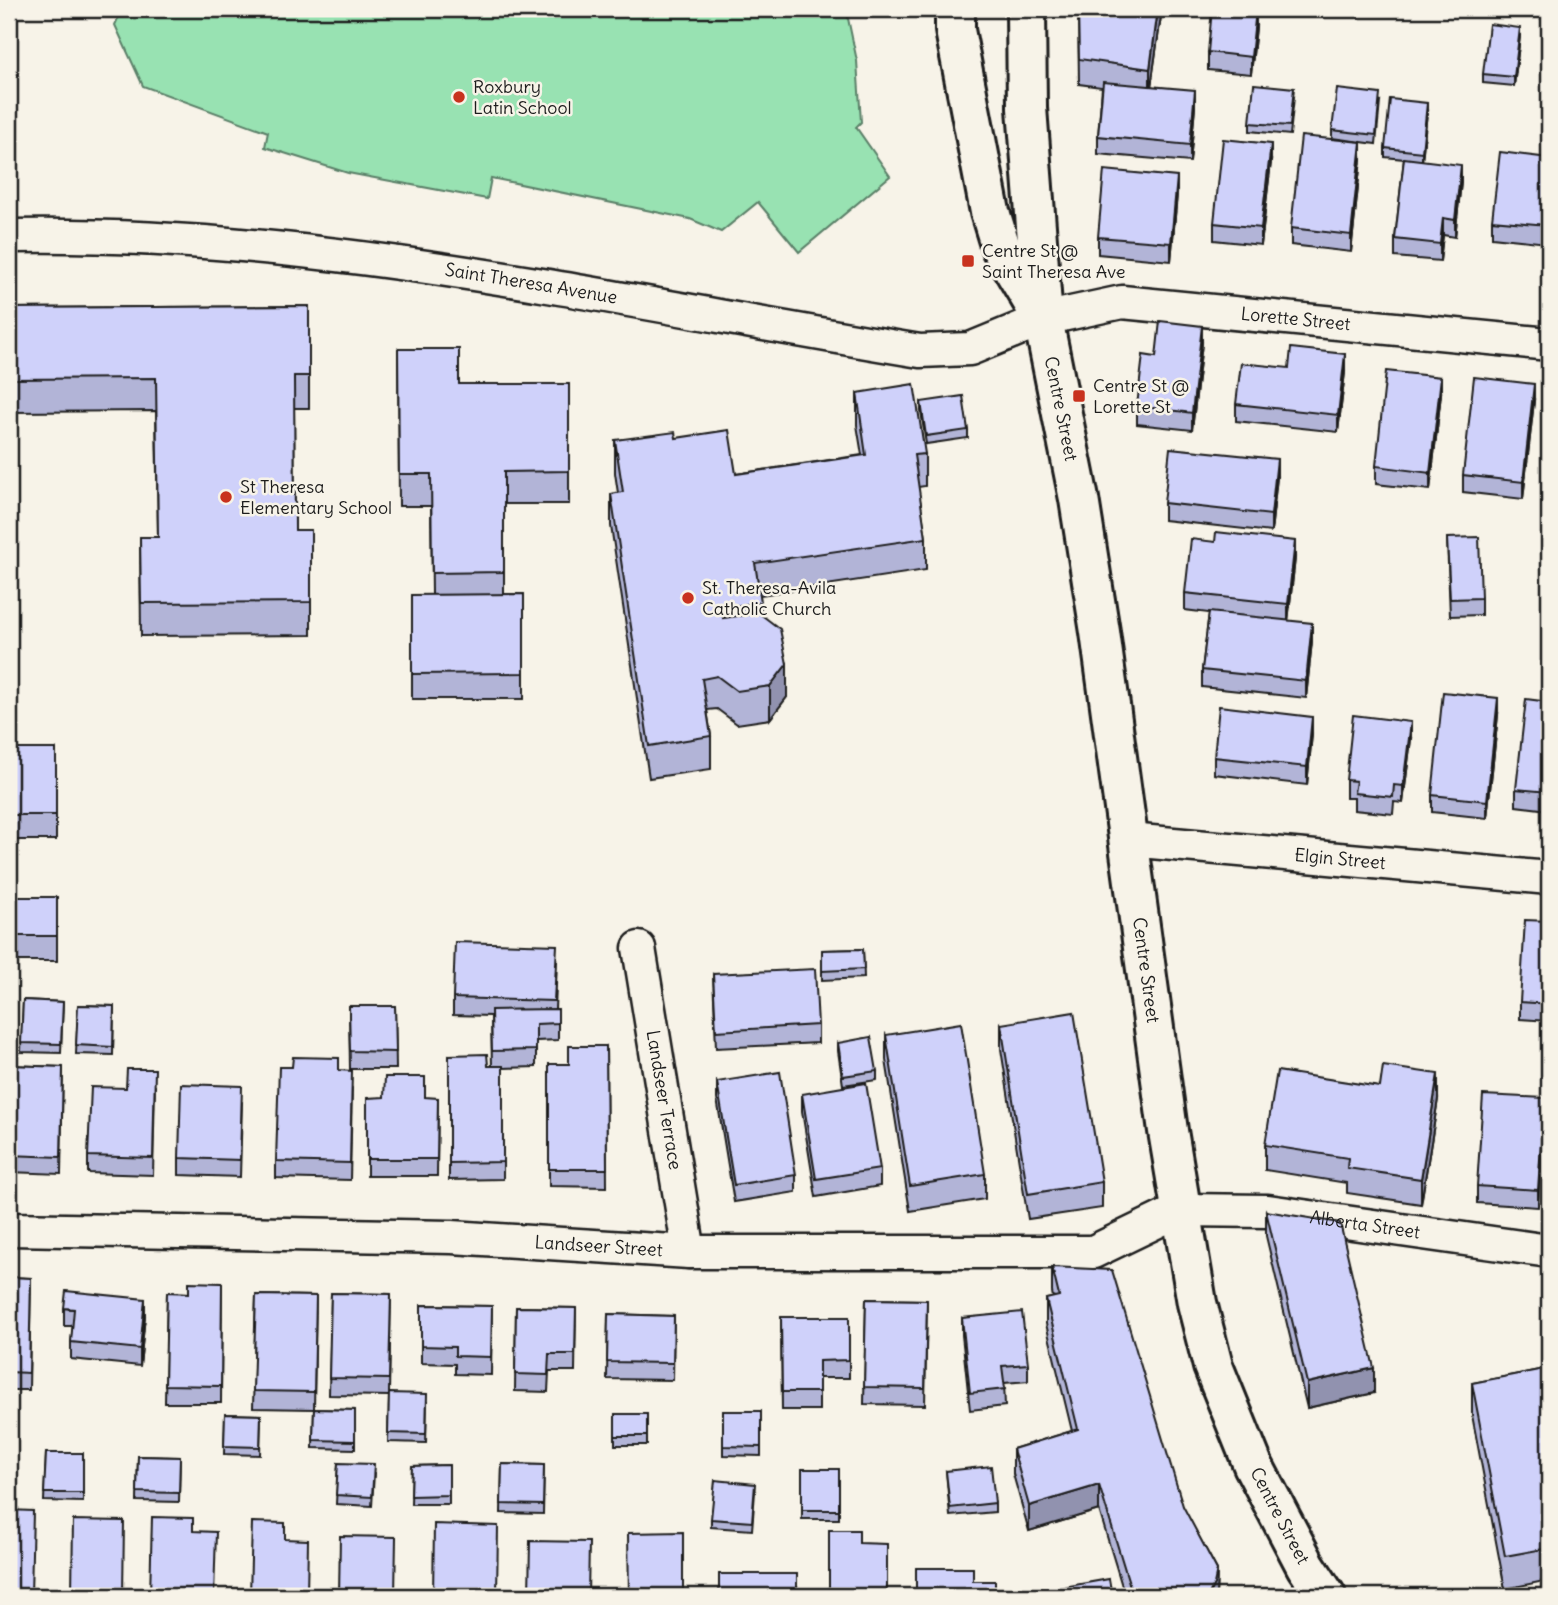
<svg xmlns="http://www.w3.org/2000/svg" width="1558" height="1605" font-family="Delius,sans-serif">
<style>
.green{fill:#98e2b2;stroke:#5a7f67;stroke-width:2}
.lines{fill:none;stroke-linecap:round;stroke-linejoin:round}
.minor-casing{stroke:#1c1c1c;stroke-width:37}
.secondary-casing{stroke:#1c1c1c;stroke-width:44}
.minor{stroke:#f7f3e8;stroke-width:32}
.secondary{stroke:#f7f3e8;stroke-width:38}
.wall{fill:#b2b4d7;stroke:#1c1c1c;stroke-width:2}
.shaded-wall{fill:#9192af;stroke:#1c1c1c;stroke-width:2}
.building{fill:#cfd1fa;stroke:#1c1c1c;stroke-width:2}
.poi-dot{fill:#c8321e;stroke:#f7f3e8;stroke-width:2.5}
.labels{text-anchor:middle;stroke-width:5;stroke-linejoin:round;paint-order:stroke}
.poi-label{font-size:18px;fill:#1c1c1c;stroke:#f7f3e8;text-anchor:start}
.street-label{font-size:18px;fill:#1c1c1c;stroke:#f7f3e8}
</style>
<rect width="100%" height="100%" fill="#f7f3e8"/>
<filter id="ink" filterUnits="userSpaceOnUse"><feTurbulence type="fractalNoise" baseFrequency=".0143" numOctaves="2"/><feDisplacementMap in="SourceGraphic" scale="14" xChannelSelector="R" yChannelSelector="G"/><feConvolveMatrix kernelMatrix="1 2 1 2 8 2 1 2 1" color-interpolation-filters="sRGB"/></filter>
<g filter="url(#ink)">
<path class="green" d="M122 9H846L857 61 861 122 856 127 890 176 799 252 758 202 721 232 690 219 491 178 487 199 348 173 265 147 268 132 143 86 115 25Z"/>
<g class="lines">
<g class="minor-casing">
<g id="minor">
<path id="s1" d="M9 236C314 230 620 302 920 351L970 349 1043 319 1122 302 1549 344"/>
<path id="s2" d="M1129 840 1549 878"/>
<path id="s3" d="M639 948 689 1252"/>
<path id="s4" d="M9 1229 452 1237 689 1252H1093L1180 1210 1268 1211 1549 1251"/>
</g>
</g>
<g class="secondary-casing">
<g id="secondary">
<path d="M955 9V30L990 212 1001 248 1040 314"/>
<path id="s5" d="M1026 9 1027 108 1043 319 1079 499 1100 632 1168 1131 1197 1303 1213 1366 1253 1465 1306 1566 1326 1596"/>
</g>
</g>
<use href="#minor" class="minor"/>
<use href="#secondary" class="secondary"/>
</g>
<g class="wall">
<path d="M1078 9H1162L1151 86 1195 107 1190 162 1098 154V136L1102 87 1079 84Z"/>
<path d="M1256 27 1251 74 1208 70V52Z"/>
<path d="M1520 36 1514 86 1483 83V74Z"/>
<path d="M1294 97 1290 135 1250 131V123Z"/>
<path d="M1380 102 1376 144 1332 138V130Z"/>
<path d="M1427 112 1422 161 1461 182 1455 237 1443 235 1440 261 1395 257V239L1404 159 1385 157V148Z"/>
<path d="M1549 158V222L1547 243 1492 237V220Z"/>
<path d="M1361 159 1351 252 1291 245V228Z"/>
<path d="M1271 162 1261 245 1214 240V223Z"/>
<path d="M1177 194 1171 261 1098 254V237Z"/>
<path d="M309 306V408H294L295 530H311V635L141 636 140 537H158L156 411 9 412 10 620H9V308Z"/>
<path d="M1202 343 1192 430 1137 424V406L1156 357Z"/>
<path d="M398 349 459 384H569V504H504V594H524V699H412V595H432L431 506H399Z"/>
<path d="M1289 368 1345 372 1338 432 1236 421V404Z"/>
<path d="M857 393 925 454V486L918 487 926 538V570L760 595 761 614 787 697 770 719 737 724 717 709 707 710 711 736V769L649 778 611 526V494L618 493 615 473V440L676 438 736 474 862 455 857 425Z"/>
<path d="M1441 394 1430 490 1376 484V466Z"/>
<path d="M1534 401 1523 499 1463 492V475Z"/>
<path d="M921 402 968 430V438L926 444 921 411Z"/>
<path d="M1277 477 1271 532 1164 520V503Z"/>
<path d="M1447 538 1481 598V615L1450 616Z"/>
<path d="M1295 558 1288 621 1312 641 1306 698 1202 687V670L1209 613 1185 610V593Z"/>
<path d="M1549 702V810L1516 806V789Z"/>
<path d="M1498 715 1487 818 1432 812V795Z"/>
<path d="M1312 734 1307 785 1214 774V757Z"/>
<path d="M1411 739 1403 803 1394 802 1393 814 1354 810V798H1346V780Z"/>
<path d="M56 749V840H9V779Z"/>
<rect x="9" y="897" width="48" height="64"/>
<path d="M1549 921V1021L1520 1019V1002Z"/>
<path d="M863 949 864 978 822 980V950Z"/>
<path d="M557 962 555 1009H558V1040L536 1041V1067L503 1068V1179L449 1180V1055L488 1066H492L491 1016 453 1015V998Z"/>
<path d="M713 974 818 1025V1043L716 1048Z"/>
<path d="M23 1000 63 1002 61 1053 21 1052Z"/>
<path d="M78 1005 114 1006 113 1055 76 1054Z"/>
<path d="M349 1006H395L396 1069H350Z"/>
<path d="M1001 1024 1102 1182V1208L1028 1219 1001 1049Z"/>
<path d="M886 1035 985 1174V1199L910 1211 886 1060Z"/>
<path d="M838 1043 877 1071V1080L843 1085 838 1051Z"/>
<path d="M606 1046 607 1187 549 1186V1064H569Z"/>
<path d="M9 1065 63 1067 61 1174 9 1172Z"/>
<path d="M339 1070 352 1088 350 1180 276 1178V1161Z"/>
<path d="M717 1082 796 1175V1192L734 1202 717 1099Z"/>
<path d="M155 1086 153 1175 88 1173V1156L126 1088Z"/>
<path d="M802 1094 880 1169V1186L816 1197 802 1111Z"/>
<path d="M367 1098H438L437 1176H367Z"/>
<path d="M1438 1099 1421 1204 1347 1193V1183L1265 1170V1145Z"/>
<path d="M242 1103 240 1177 179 1175V1158Z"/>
<path d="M1544 1116 1538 1207 1477 1203V1186Z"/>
<path d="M1266 1211 1374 1393 1307 1408 1266 1236Z"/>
<path d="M1052 1267 1217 1570 1216 1596H1125L1099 1510 1029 1531 1013 1474V1449L1072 1431 1046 1324V1299L1053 1298 1052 1292Z"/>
<path d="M9 1277 31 1278 29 1390H9Z"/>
<path d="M222 1283 221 1403H165L167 1292 189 1293Z"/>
<path d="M331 1293 391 1294 389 1393 427 1402 426 1443 388 1442 389 1396 329 1395Z"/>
<path d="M256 1295 316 1296 314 1409 253 1408Z"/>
<path d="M866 1299 927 1300 925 1405 864 1404Z"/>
<path d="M421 1305 492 1306 491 1375 455 1374V1364L421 1363Z"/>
<path d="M516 1307 576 1308 575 1371H549L548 1392 515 1391Z"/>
<path d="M64 1308 145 1316 140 1366 71 1359V1342L73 1326H64Z"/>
<path d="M608 1314 674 1316 673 1380 607 1379Z"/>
<path d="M781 1317H849V1378H819V1410H782Z"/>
<path d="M962 1318 1028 1364V1381L1004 1383 1005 1406 970 1410 962 1335Z"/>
<path d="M1549 1368V1580L1505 1589 1472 1415V1383Z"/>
<path d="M314 1409 355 1410V1449L313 1448Z"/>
<path d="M723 1411H761V1456L723 1455Z"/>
<path d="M225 1414 261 1415 260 1455 224 1454Z"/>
<rect x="615" y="1414" width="32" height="31"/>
<path d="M46 1453H83V1502L44 1501Z"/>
<path d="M138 1456 180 1457 179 1502 137 1501Z"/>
<path d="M338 1463 374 1473 372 1506 336 1504Z"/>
<path d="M502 1464 544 1465 543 1514 501 1513Z"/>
<path d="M449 1465V1504H411L412 1466Z"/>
<rect x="802" y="1469" width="37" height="50"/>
<path d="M946 1471 995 1503V1512L950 1516Z"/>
<path d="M755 1492 752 1530 711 1527V1519Z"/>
</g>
<g class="shaded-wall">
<path d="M1158 9H1162L1150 94V69Z"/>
<path d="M1256 10V27L1251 74V57Z"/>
<path d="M1520 28V36L1514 86V77Z"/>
<path d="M1195 90V107L1190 162V145Z"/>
<path d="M1427 103V112L1422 161V152Z"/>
<path d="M1361 142V159L1351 252V235Z"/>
<path d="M1271 144V162L1261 245V228Z"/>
<path d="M1461 165V182L1455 237V220Z"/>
<path d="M1177 177V194L1171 261V243Z"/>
<path d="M1549 205V222L1547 243V225Z"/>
<path d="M1443 218V235L1440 261V244Z"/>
<path d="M1202 326V343L1192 430V413Z"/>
<path d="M1345 354V372L1338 432V415Z"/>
<path d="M1441 377V394L1430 490V473Z"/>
<path d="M1534 384V401L1523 499V482Z"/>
<path d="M1277 459V477L1271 532V515Z"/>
<path d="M1295 541V558L1288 622V604Z"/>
<path d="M1312 623V641L1306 698V681Z"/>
<path d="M787 664V697L770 719V686Z"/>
<path d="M1498 698V715L1487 818V801Z"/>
<path d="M1312 717V734L1307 785V767Z"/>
<path d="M1411 722V739L1403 803V786Z"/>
<path d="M1438 1074V1099L1421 1204V1179Z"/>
<path d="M1544 1098V1116L1538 1207V1190Z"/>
<path d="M145 1299V1316L140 1366V1349Z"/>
<path d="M1374 1368V1393L1307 1408V1383Z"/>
<path d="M1099 1485V1510L1029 1531V1506Z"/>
<path d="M1217 1570 1216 1596H1208Z"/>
</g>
<g class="building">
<path d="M1078 9H1158L1150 69 1079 59Z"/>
<path d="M1212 9 1256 10 1251 57 1208 52Z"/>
<path d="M1489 24 1520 28 1514 77 1483 74Z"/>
<path d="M1103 82 1195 90 1190 145 1098 136Z"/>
<path d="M1254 84 1294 88 1290 126 1250 123Z"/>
<path d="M1337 89 1380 94 1376 135 1332 130Z"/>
<path d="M1390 99 1427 103 1422 152 1385 148Z"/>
<path d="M1301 136 1361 142 1351 235 1291 228Z"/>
<path d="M1223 139 1271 144 1261 228 1214 223Z"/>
<path d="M1500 152 1549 158V205L1547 225 1492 220Z"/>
<path d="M1404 158 1461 165 1455 220 1443 218 1440 244 1395 239Z"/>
<path d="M1104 170 1177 177 1171 243 1098 237Z"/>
<path d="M309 306V376H294L295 530H311V602L141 603 140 537H158L156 378 9 379 10 588H9V308Z"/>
<path d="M1160 321 1202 326 1192 413 1137 406 1143 355 1156 357Z"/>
<path d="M1291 348 1345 354 1338 415 1236 404 1241 363 1289 368Z"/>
<path d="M398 349H459V384H569V471L504 472V572L432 573 431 474H399Z"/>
<path d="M1386 371 1441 377 1430 473 1376 466Z"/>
<path d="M1474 377 1534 384 1523 482 1463 475Z"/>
<path d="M914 384 925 454 914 455 926 538 755 563 761 602 722 608 723 618 759 613 780 629 787 664 770 686 737 691 717 676 702 679 711 736 649 746 611 494 623 492 615 440 675 432 676 438 729 430 736 474 866 455 857 393Z"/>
<path d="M963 396 968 430 926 436 921 402Z"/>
<path d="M1170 448 1277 459 1271 515 1164 503Z"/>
<path d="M1216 532 1295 541 1288 604 1185 593 1191 539 1215 542Z"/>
<path d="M1479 537 1481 598 1450 599 1447 538Z"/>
<path d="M524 594V673L412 674V595Z"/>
<path d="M1209 612 1312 623 1306 681 1202 670Z"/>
<path d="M1443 692 1498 698 1487 801 1432 795Z"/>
<path d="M1526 699 1549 702V792L1516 789Z"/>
<path d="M1219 706 1312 717 1307 767 1214 757Z"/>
<path d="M1353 715 1411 722 1403 786 1394 785 1393 797 1354 793 1356 781 1346 780Z"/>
<path d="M10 749H56V815H9V779H10Z"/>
<rect x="9" y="897" width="48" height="39"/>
<path d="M1525 920 1549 921V1004L1520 1002Z"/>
<path d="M455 942 557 945 554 1001 453 998Z"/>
<path d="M863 949 864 969 822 971V950Z"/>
<path d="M815 969 818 1025 716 1031 713 974Z"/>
<path d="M23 1000 63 1002 61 1044 21 1043Z"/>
<path d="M78 1005 114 1006 113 1047 76 1045Z"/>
<path d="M349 1006H395L396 1052 350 1051Z"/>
<path d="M558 1009V1023L536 1024V1050L492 1051 491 1010Z"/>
<path d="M1074 1012 1102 1182 1028 1194 1001 1024Z"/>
<path d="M961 1023 985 1174 910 1186 886 1035Z"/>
<path d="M871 1037 877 1071 843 1076 838 1043Z"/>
<path d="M569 1046H606L607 1169H549V1064H569Z"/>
<path d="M487 1054 488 1066H503V1162L449 1163V1055Z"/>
<path d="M293 1057 339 1058V1070L352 1071 350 1163 276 1161 279 1067H292Z"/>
<path d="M9 1065 63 1067 61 1157 9 1155Z"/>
<path d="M1383 1066 1438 1074 1421 1179 1347 1168 1348 1158 1265 1145 1277 1071 1380 1087Z"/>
<path d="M127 1069H155L153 1158 88 1156 91 1087 126 1088Z"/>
<path d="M780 1072 796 1175 734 1185 717 1082Z"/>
<path d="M385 1077H425V1097L438 1098 437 1159H367V1098L384 1097Z"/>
<path d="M866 1083 880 1169 816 1179 802 1094Z"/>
<path d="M181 1084 242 1086 240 1160 179 1158Z"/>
<path d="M1483 1095 1544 1098 1538 1190 1477 1186Z"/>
<path d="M1266 1211 1340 1223 1374 1368 1307 1383Z"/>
<path d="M1052 1267 1112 1270 1183 1506 1217 1570 1214 1584 1208 1596H1133L1099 1485 1029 1506 1013 1449 1078 1429 1046 1299 1059 1296Z"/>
<path d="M9 1277 31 1278 29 1373 9 1372Z"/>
<path d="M189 1282 222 1283 221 1386 165 1385 167 1292 189 1293Z"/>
<path d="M66 1291 145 1299 140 1349 71 1342 74 1309 64 1308Z"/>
<path d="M331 1293 391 1294 389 1379 329 1378Z"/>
<path d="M256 1295 316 1296 314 1392 253 1391Z"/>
<path d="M866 1299 927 1300 925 1388 864 1387Z"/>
<path d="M421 1305 492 1306 491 1357 455 1356V1347L421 1346Z"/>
<path d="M516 1307 576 1308 575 1354H549L548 1375 515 1374Z"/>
<path d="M1022 1312 1028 1364 1002 1366 1005 1389 970 1393 962 1318Z"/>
<path d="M608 1314 674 1316 673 1363 607 1362Z"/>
<path d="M781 1317H849V1360L819 1361V1392H782Z"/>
<path d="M1549 1368V1548L1505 1556 1472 1383Z"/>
<path d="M389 1393 427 1394 426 1434 388 1433Z"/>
<path d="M314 1409 355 1410V1441L313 1440Z"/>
<path d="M723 1411H761V1447L723 1446Z"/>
<path d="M225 1414 261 1415 260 1447 224 1446Z"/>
<rect x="615" y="1414" width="32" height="22"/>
<path d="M46 1453H83V1493H44Z"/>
<path d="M138 1456 180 1457 179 1493 137 1492Z"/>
<path d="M338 1463 374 1464 372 1497 336 1495Z"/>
<path d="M502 1464 544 1465 543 1505 501 1504Z"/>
<path d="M449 1465V1495L411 1496 412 1466Z"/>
<path d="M991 1466 995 1503 950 1508 946 1471Z"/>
<rect x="802" y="1469" width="37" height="41"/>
<path d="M715 1480 755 1484 752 1522 711 1519Z"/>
<path d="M9 1510 33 1511 31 1596H9Z"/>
<path d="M152 1517 193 1518V1531L216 1532 214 1596H150Z"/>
<path d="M73 1520 124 1521 123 1596H48L49 1593 72 1594Z"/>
<path d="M252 1522 285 1523V1539L308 1540 307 1596H250Z"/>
<path d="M434 1524 498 1526 497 1596H433Z"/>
<path d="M829 1530H859V1543L887 1544V1596H829Z"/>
<path d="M683 1532V1596H629L628 1533Z"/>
<path d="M340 1536 396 1537 395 1596H339Z"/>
<path d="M530 1541 589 1542 588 1596H529Z"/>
<path d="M916 1568H973V1581H995V1596H916Z"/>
<rect x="719" y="1574" width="78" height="22"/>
<path d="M1109 1579 1112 1596H1024V1594Z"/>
</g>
</g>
<g class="poi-dot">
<circle cx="459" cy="97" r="7"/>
<rect x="961" y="254" width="14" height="14" rx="3.5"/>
<rect x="1072" y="389" width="14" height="14" rx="3.5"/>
<circle cx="226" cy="497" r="7"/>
<circle cx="688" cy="598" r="7"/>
</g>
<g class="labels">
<g class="poi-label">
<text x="473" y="93">Roxbury<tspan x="473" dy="21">Latin School</tspan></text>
<text x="982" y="257">Centre St @<tspan x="982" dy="21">Saint Theresa Ave</tspan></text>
<text x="1093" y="392">Centre St @<tspan x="1093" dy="21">Lorette St</tspan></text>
<text x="240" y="493">St Theresa<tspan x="240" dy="21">Elementary School</tspan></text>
<text x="702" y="594">St. Theresa-Avila<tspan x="702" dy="21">Catholic Church</tspan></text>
</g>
<g class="street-label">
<text dy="6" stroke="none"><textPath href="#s1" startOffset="525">Saint Theresa Avenue</textPath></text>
<text dy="6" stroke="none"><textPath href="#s1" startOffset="1304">Lorette Street</textPath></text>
<text dy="6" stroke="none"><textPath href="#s5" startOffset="402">Centre Street</textPath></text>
<text dy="6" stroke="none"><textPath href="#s2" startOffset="212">Elgin Street</textPath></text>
<text dy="6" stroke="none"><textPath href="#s5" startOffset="970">Centre Street</textPath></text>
<text dy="6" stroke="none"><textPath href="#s3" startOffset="154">Landseer Terrace</textPath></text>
<text dy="6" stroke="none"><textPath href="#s4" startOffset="1367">Alberta Street</textPath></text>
<text dy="6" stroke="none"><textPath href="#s4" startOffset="590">Landseer Street</textPath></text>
<text dy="6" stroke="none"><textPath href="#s5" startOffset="1536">Centre Street</textPath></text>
</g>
</g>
<rect width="1558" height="1605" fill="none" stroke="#f7f3e8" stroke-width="35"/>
<rect x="18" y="18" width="1523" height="1570" fill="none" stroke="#1c1c1c" stroke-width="2.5" filter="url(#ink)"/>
</svg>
